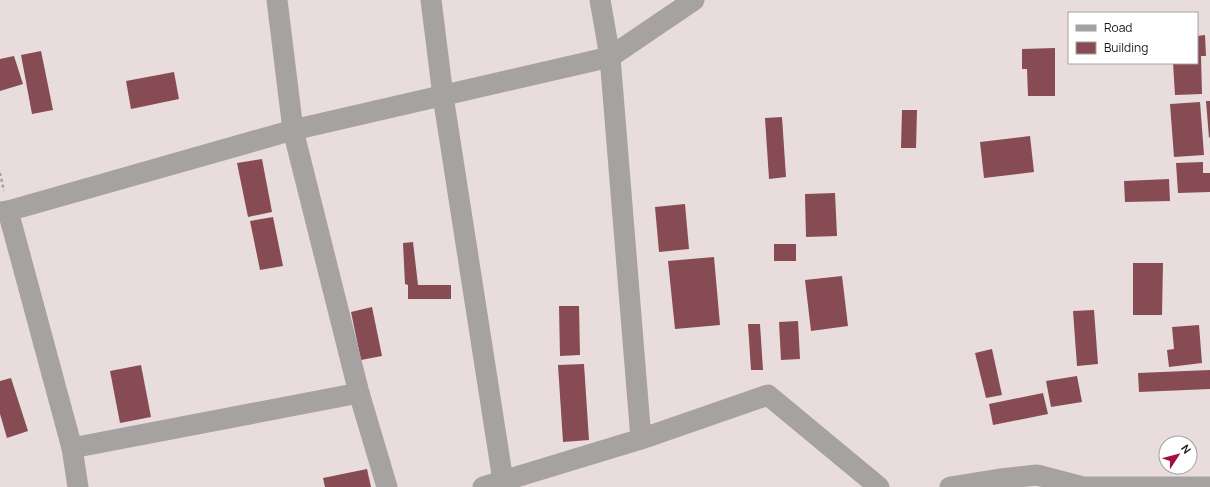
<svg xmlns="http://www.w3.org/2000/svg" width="1210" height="487" font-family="Manrope,sans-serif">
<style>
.building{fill:#874b53}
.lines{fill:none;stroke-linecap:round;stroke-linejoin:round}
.path{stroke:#aa9fa0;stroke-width:2.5;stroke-dasharray:3 3;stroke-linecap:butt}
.street{stroke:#a7a2a2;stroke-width:21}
</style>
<rect width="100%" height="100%" fill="#e9dcdd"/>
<g class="building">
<path d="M1205 35 1206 56H1201L1202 94 1175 95 1173 63H1197V36Z"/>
<path d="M1055 48V96H1028L1027 69H1022V49Z"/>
<path d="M41 51 53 110 32 114 21 55Z"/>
<path d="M14 56 23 84 0 91V59Z"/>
<path d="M174 72 179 99 131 109 126 81Z"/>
<path d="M1206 101H1210V137L1209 138Z"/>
<path d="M1200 102 1204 155 1174 157 1170 104Z"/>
<path d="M902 110H917L916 148H901Z"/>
<path d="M782 117 786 177 769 179 765 118Z"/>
<path d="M1030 136 1034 172 984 178 980 142Z"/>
<path d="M262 159 272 212 248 217 237 163Z"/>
<path d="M1203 162V173H1210V192L1178 193 1176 163Z"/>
<path d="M1169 179 1170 201 1125 202 1124 181Z"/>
<path d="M835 193 837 236 806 237 805 194Z"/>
<path d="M685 204 689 249 659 252 655 207Z"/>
<path d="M273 217 283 266 260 270 250 221Z"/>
<path d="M413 242 418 285H451V299H408V285L405 284 403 243Z"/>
<rect x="774" y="244" width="22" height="17"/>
<path d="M714 257 720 325 675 329 668 261Z"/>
<path d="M1133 263H1163L1162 315H1133Z"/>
<path d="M842 276 848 326 811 331 805 280Z"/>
<path d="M559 306H579L580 355 560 356Z"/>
<path d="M372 307 382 356 361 360 351 312Z"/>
<path d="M1094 310 1098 364 1077 366 1073 311Z"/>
<path d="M798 321 800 359 781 360 779 322Z"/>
<path d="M748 324H760L763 370H751Z"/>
<path d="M1199 325 1202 363 1169 367 1167 350 1174 349 1172 327Z"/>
<path d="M992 349 1002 395 986 398 975 353Z"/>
<path d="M584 364 589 440 563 442 558 365Z"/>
<path d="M141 365 151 417 120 423 110 371Z"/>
<path d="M1210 370V389L1139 392 1138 373Z"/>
<path d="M1077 376 1082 402 1051 407 1046 381Z"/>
<path d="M11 378 28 431 7 438 0 414V381Z"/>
<path d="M1043 393 1048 414 993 425 989 404Z"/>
<path d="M367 469 371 487H325L323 478Z"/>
</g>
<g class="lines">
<path class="path" d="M0 173 4 191"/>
<g class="street">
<path d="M277 0 293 130 359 393 387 487"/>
<path d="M431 0 443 96 503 481"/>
<path d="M8 211 72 448 78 487"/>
<path d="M0 212 8 211 293 130 610 57 600 0"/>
<path d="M641 439 610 57 694 0"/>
<path d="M72 448 359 393"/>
<path d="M483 487 641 439 768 395 879 487"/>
<path d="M950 487 1000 479 1037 475 1083 487H1210"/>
</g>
</g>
<rect x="1068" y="12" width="130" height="52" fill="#ffffff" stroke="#a4a2a2"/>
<rect x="1076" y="25" width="20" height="6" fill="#a7a2a2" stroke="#a4a2a2"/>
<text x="1104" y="32" font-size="12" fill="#1b1617">Road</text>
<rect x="1076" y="42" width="20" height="12" fill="#874b53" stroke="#a4a2a2"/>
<text x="1104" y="52" font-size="12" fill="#1b1617">Building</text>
<g transform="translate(1178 455) rotate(54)"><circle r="19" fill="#ffffff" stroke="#a4a2a2"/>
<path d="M0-3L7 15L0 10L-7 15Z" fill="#a70e3e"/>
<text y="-6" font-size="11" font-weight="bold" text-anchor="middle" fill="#1b1617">N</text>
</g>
</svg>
